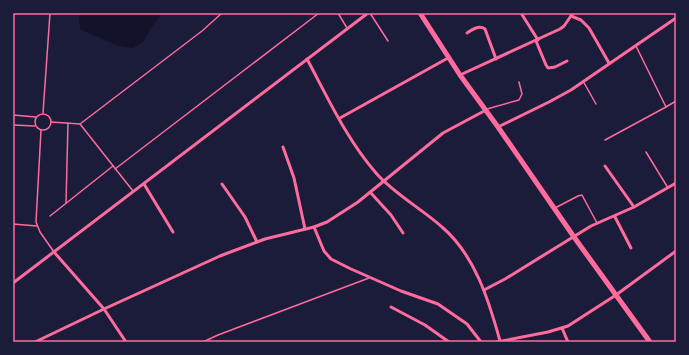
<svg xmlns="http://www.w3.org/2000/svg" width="689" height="355" font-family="'Fira Sans Condensed',sans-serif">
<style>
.water{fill:#12122b}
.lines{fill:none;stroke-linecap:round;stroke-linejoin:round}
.service{stroke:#ff6b9d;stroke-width:1.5}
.minor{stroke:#ff6b9d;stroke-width:3}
.trunk{stroke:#ff6b9d;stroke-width:5}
.neatline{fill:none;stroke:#ff6b9d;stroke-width:1.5}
</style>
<rect width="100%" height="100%" fill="#1b1b3a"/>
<path class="water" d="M79 13H162L153 25 144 41 133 48 118 46 80 29Z"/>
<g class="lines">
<g class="service">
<path d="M338 13 347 28"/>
<path d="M370 13 388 41"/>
<path d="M636 46 666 107"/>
<path d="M583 81 596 104"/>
<path d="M487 109 519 100 522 94 519 82"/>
<path d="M43 113 50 13"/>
<circle cx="43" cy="122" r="8"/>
<path d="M13 115 36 117"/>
<path d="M51 122 80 124 202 31 222 13"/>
<path d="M80 124 133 191"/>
<path d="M13 125 35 126"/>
<path d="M41 130 36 222 40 232 54 252"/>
<path d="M605 140 666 107 676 101"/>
<path d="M646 152 668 188"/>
<path d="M115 169 319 13"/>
<path d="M66 203 68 123"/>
<path d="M555 208 578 196 582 195 597 223"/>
<path d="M50 216 113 166"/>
<path d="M13 224 37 226"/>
<path d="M203 342 218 335 369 278"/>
</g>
<g class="minor">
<path d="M521 13 538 40"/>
<path d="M571 16 581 20 589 28 609 63"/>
<path d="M467 33C473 29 479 25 485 29L496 59"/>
<path d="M536 41 546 65 548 68 555 67 567 61"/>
<path d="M307 59C328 98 347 140 376 173 393 193 422 209 442 227 475 255 489 301 500 341"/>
<path d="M460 75 560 29 564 26 573 13"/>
<path d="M340 118 448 58"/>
<path d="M498 127 549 102 571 90 676 18"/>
<path d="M283 147 294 178 305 229"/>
<path d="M605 166 634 207"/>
<path d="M144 184 173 232"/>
<path d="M222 184 245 217 257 242"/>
<path d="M370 192 391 215 403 233"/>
<path d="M615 217 631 248"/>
<path d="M314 227 324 251 331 259 351 269 401 291 438 304 467 324 481 342"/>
<path d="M54 252 104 309 126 342"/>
<path d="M13 283 368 13"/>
<path d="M484 290 505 279 591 226 634 207 676 183"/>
<path d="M391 307 425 325 449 342"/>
<path d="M562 328 568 342"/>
<path d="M35 342 104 309 220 256 265 239 314 227 327 222 358 202 443 133 486 110"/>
<path d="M497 342 548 332 568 326 616 295 676 251"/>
</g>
<path class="trunk" d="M420 13 460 75 498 127 574 237 650 342"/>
</g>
<rect width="689" height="355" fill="none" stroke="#1b1b3a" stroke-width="28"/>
<rect x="14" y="14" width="661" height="327" class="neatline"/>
</svg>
